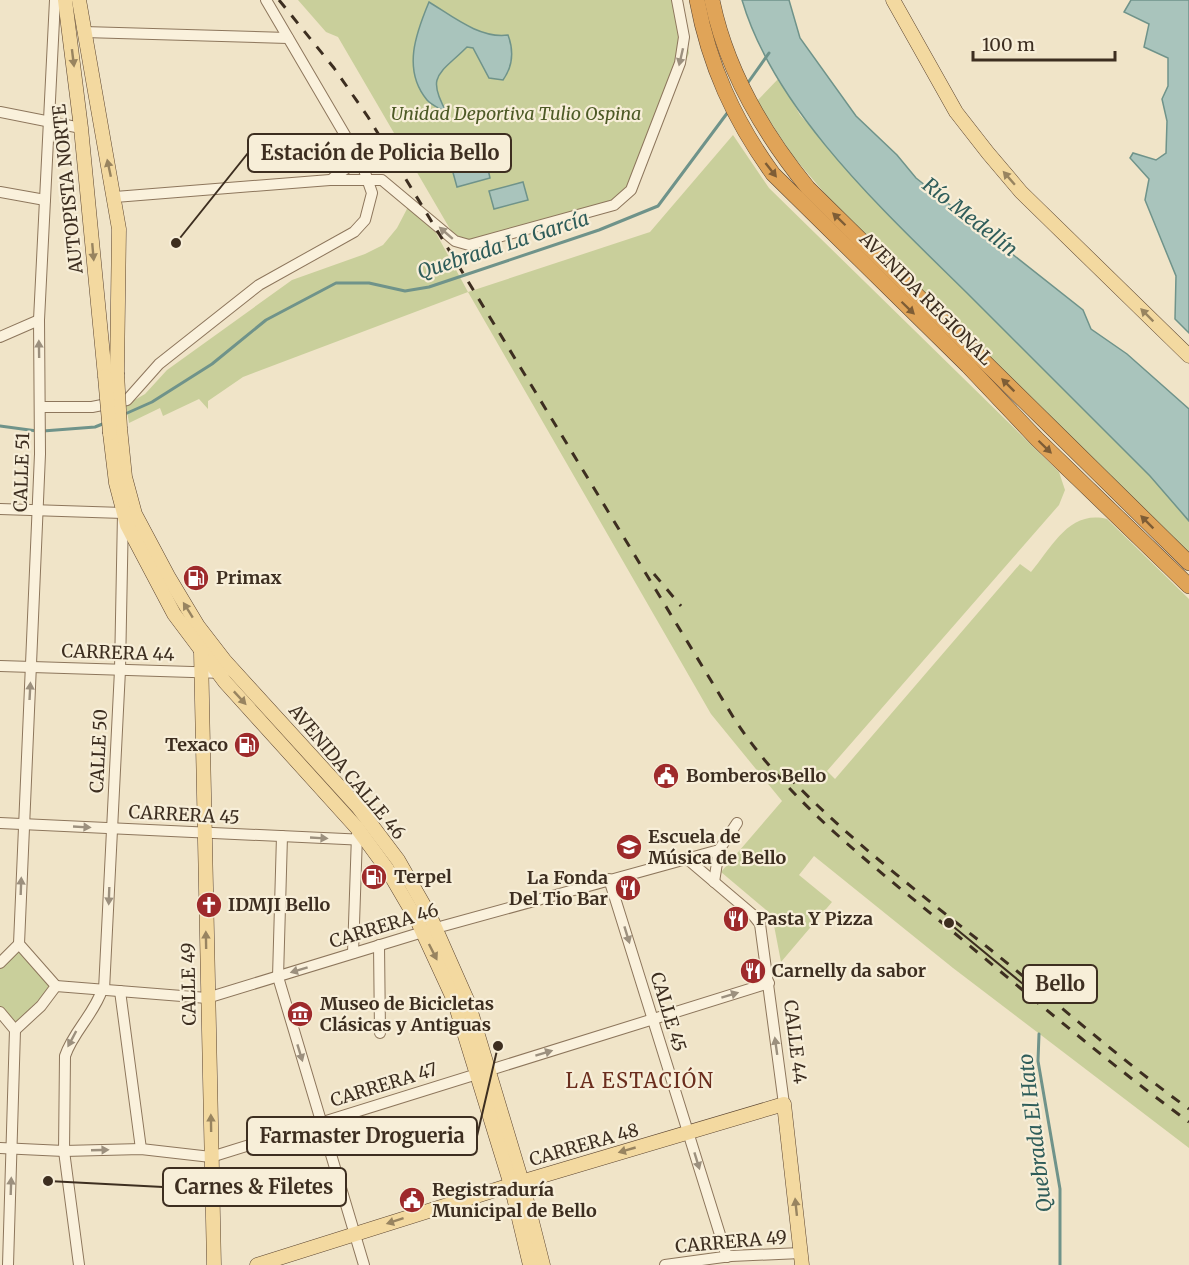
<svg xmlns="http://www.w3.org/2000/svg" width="1189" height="1265" font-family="Merriweather,serif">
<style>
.green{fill:#c9cf9b}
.water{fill:#a9c4bc;stroke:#6f938a;stroke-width:1.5}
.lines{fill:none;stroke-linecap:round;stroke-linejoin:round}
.stream{stroke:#6f938a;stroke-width:3}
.minor-casing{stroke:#8d765c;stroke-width:12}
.major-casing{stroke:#5b4430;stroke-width:15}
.highway-casing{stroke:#5b4430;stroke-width:16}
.minor{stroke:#faf1dc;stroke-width:10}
.major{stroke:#f3d9a0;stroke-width:14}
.highway{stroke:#e0a458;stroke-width:15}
.rail{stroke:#3d2e20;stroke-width:3;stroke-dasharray:10 10;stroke-linecap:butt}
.major-bridge-casing{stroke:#5b4430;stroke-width:15;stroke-linecap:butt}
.major-bridge{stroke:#f3d9a0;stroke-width:14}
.oneway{fill:#9c907e}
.oneway2{fill:#988460}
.oneway3{fill:#7e5d36}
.labels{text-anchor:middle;stroke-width:4.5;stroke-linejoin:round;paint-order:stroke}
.park-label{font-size:18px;font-style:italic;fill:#4d5a26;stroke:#f7eed8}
.street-label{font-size:18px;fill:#3d2e20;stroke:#f7eed8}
.poi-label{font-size:18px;font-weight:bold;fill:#3d2e20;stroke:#f7eed8;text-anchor:start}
.water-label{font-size:20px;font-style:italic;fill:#2f5d5a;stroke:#f7eed8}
.neighbourhood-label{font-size:20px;letter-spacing:1.5px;fill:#6b2e1e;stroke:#f7eed8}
.leader{fill:none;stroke:#3d2e20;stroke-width:2}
.callout-dot{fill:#3d2e20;stroke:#f7eed8;stroke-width:2}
.callout{fill:#f7eed8;stroke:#3d2e20;stroke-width:2}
.callout-label{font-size:20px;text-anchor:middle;font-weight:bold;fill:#3d2e20}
</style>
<rect width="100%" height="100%" fill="#f0e4c8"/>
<g class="green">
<path d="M298 0H681L689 53 643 174 631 194 483 242 457 241 338 37 326 32Z"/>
<path d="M779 78 800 115 895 221 1150 476 1189 521V554L839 210 792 155 757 101Z"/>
<path d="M733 135 769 188 1059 472 1065 490 1059 505 827 771 835 779 1020 564 1031 572C1053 546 1069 510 1107 519L1189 599V1148L953 968 814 856 799 875 832 902 781 962 772 915 721 872 782 801 711 714 468 292 243 377 208 401V409L199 399 163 416 160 408 129 423 126 405 145 394 167 370 292 280 365 254 383 245 397 228 408 207 436 233 468 292 650 232Z"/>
<path d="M19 949 52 986 15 1024 0 1007V968Z"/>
</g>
<g class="water">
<path d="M742 0H789L800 38 856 116 897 155 916 178 1083 310 1091 329 1127 354 1189 409V521L1150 476C1089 415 1028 354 967 293 885 212 775 112 742 0Z"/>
<path d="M1131 0H1189V333L1175 319 1176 276 1145 200 1149 179 1130 158 1133 153 1156 160 1166 153 1167 121 1162 99 1168 86V58L1144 47 1149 24 1124 12Z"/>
<path d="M429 2C452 16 480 39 508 35 514 51 513 66 503 80L489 78 473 48 467 47C440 74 425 75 447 113 441 109 431 105 427 100 402 70 416 33 429 2Z"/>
<path d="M486 160 490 178 457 187 452 169Z"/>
<path d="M523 182 528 200 494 209 489 191Z"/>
</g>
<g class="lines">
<g class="stream">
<path d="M747 84 769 53"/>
<path d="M125 414 152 402 212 364 266 320 336 283H369L405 291 429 287 599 230 658 206 728 112"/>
<path d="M0 426 37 431"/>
<path d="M43 431 95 427 105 423"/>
<path d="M1039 1034 1038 1061 1060 1189V1265"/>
</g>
<g class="minor-casing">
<g id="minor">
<path d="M84 32 288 38"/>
<path d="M0 112 81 128"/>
<path d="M333 178 351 165 357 153"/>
<path d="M0 192 45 200"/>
<path d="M115 197 330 180H382L455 241 469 245 614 205 631 190 680 63 684 37 677 0"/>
<path d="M0 337 39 320"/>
<path d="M40 407H92L127 400 159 364 259 285 354 232 365 220 372 193 362 164 266 0"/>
<path d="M0 509 123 513 120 670 104 990"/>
<path d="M0 666 224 673"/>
<path d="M0 823 366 840"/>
<path d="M282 836 278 977 364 1265"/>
<path d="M686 858 752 914 760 924 784 1104"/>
<path d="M609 879 727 1257"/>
<path d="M714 882 719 850 737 823"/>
<path d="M379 945 380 1033"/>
<path d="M353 953 357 835"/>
<path d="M0 963 19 944"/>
<path d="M56 986 207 998 436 928 719 850"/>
<path d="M120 991 141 1149"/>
<path d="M0 1012 15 1030 8 1265"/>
<path d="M15 1030 41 1006 56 986 19 944 40 454 39 320 55 0"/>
<path d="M0 1148 64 1151 141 1149 211 1157 769 983"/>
<path d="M79 1265 64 1151 65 1056C73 1032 94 1014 102 990"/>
<path d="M665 1265 731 1256 801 1253"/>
</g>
</g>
<g class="major-casing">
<g id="major">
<path d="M65 0 81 128 105 376"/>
<path d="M79 0 119 229 117 373"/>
<path d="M893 0 956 112 988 153 1021 192 1189 356"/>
<path d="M120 428 125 477 135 514 168 576 198 626 225 661 358 807 398 860 430 916 468 1002 522 1182 543 1265"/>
<path d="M110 433 116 483 127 525 174 614 225 682 357 828 387 869 418 922 454 1000 511 1185 530 1265"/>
<path d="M201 652 214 1265"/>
<path d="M257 1265 511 1185 784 1104 802 1265"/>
</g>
</g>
<g class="highway-casing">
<g id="highway">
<path d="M697 0C709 65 734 120 773 174L968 366 1037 439 1189 586"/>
<path d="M712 0C726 69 764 134 808 188L1189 563"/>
</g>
</g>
<use href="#minor" class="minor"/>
<use href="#major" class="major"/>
<use href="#highway" class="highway"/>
<g class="rail">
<path d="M279 0 334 68 368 117 735 720C792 806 874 866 952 931 1030 996 1107 1062 1189 1122"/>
<path d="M654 574 681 606"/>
<path d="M788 776C847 838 923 896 991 950 1057 1003 1120 1059 1189 1109"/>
</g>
<g class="major-bridge-casing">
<g id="major-bridge">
<path d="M117 373 120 428"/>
<path d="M105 376 110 433"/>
</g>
</g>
<use href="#major-bridge" class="major-bridge"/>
</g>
<defs><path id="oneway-solid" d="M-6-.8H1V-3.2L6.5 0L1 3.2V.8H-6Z" transform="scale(1.5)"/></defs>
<g class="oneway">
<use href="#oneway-solid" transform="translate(681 57) rotate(103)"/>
<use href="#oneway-solid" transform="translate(446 233) rotate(-139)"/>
<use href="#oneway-solid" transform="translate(39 349) rotate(-91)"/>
<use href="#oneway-solid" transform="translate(30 691) rotate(-87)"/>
<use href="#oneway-solid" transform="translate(82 827) rotate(3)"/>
<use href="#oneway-solid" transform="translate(319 838) rotate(3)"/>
<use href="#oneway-solid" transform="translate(21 886) rotate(-88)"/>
<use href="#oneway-solid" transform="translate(109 896) rotate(92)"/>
<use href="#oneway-solid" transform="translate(627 935) rotate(73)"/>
<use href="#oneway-solid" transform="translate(299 970) rotate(163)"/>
<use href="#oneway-solid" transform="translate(730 995) rotate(-17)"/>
<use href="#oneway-solid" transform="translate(72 1039) rotate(118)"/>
<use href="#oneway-solid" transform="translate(776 1046) rotate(-98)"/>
<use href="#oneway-solid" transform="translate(300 1053) rotate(73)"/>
<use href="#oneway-solid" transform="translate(544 1053) rotate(-17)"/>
<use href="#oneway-solid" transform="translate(100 1150) rotate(-2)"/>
<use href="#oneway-solid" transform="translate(697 1161) rotate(73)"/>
<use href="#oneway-solid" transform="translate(11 1186) rotate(-88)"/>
</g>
<g class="oneway2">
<use href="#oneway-solid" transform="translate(73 58) rotate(83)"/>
<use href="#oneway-solid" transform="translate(109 168) rotate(-102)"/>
<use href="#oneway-solid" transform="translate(1009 178) rotate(-131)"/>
<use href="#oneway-solid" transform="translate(93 252) rotate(85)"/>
<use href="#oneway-solid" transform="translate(1147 315) rotate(-135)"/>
<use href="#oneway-solid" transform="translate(188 610) rotate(-122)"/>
<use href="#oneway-solid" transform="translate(240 698) rotate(47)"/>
<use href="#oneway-solid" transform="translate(206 940) rotate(-91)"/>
<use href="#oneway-solid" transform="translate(433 952) rotate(63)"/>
<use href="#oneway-solid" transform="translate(211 1123) rotate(-91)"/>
<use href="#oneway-solid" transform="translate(627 1150) rotate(164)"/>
<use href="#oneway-solid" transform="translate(796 1207) rotate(-96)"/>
<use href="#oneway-solid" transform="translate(395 1221) rotate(162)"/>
</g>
<g class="oneway3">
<use href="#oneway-solid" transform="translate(771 170) rotate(52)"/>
<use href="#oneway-solid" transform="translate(839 219) rotate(-136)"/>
<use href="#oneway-solid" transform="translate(908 308) rotate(44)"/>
<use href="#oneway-solid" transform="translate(1008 385) rotate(-135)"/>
<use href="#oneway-solid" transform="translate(1045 447) rotate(44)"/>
<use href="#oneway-solid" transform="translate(1147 522) rotate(-135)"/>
</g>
<defs>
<g id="fuel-disc" transform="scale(1.35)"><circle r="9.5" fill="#9e2a2b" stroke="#f7eed8"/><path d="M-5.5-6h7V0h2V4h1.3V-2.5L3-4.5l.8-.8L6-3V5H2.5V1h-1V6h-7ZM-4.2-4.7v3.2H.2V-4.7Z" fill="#fff"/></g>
<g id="civic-disc" transform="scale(1.35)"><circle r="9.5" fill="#9e2a2b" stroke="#f7eed8"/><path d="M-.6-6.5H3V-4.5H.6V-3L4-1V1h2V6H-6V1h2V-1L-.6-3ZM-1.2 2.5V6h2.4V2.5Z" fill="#fff"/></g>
<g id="school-disc" transform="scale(1.35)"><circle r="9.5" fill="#9e2a2b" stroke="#f7eed8"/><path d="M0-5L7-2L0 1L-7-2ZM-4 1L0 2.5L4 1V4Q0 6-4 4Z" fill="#fff"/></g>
<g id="restaurant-disc" transform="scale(1.35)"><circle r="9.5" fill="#9e2a2b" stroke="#f7eed8"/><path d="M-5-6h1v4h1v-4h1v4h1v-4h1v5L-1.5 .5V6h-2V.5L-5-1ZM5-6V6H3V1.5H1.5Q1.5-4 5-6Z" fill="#fff"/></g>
<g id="church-disc" transform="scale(1.35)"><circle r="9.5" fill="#9e2a2b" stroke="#f7eed8"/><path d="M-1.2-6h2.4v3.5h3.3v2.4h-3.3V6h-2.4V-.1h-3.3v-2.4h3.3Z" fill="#fff"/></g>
<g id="museum-disc" transform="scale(1.35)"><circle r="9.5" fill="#9e2a2b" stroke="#f7eed8"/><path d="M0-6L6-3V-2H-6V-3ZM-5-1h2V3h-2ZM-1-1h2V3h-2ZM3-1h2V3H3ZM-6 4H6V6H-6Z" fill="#fff"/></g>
</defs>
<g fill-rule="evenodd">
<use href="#fuel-disc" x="196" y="578"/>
<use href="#fuel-disc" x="247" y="745"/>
<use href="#civic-disc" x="666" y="776"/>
<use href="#school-disc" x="629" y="847"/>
<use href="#fuel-disc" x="374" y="877"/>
<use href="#restaurant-disc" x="628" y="888"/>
<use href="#church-disc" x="209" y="905"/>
<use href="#restaurant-disc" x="736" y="919"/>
<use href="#restaurant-disc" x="753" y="971"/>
<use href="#museum-disc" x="300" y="1014"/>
<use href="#civic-disc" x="412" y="1200"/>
</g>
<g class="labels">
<g class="park-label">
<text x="516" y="120">Unidad Deportiva Tulio Ospina</text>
</g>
<g class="street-label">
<text transform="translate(68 189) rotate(-96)" y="6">AUTOPISTA NORTE</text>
<text transform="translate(926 299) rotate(45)" y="6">AVENIDA REGIONAL</text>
<text transform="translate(22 472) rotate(-88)" y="6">CALLE 51</text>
<text transform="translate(118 653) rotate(2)" y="6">CARRERA 44</text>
<text transform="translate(99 751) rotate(-87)" y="6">CALLE 50</text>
<text transform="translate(347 772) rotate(50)" y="6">AVENIDA CALLE 46</text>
<text transform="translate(184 815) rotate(3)" y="6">CARRERA 45</text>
<text transform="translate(384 926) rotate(-17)" y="6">CARRERA 46</text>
<text transform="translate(189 984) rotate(-91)" y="6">CALLE 49</text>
<text transform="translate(668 1012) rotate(73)" y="6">CALLE 45</text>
<text transform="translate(795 1042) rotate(83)" y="6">CALLE 44</text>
<text transform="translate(384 1085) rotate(-17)" y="6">CARRERA 47</text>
<text transform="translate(584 1145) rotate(-16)" y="6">CARRERA 48</text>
<text transform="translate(731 1242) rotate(-5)" y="6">CARRERA 49</text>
</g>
<g class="poi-label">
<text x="216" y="584">Primax</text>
<text x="228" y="751" text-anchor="end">Texaco</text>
<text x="686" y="782">Bomberos Bello</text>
<text x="648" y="843">Escuela de<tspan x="648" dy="21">Música de Bello</tspan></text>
<text x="394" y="883">Terpel</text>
<text x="608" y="884" text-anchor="end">La Fonda<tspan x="608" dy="21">Del Tio Bar</tspan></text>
<text x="228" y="911">IDMJI Bello</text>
<text x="756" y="925">Pasta Y Pizza</text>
<text x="772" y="977">Carnelly da sabor</text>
<text x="320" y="1010">Museo de Bicicletas<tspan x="320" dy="21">Clásicas y Antiguas</tspan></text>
<text x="432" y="1196">Registraduría<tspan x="432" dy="21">Municipal de Bello</tspan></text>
</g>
<g class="water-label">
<text transform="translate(970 217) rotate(38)" y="7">Río Medellín</text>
<text transform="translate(503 245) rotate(-18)" y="7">Quebrada La García</text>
<text transform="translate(1035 1133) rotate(-97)" y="7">Quebrada El Hato</text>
</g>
<g class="neighbourhood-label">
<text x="640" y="1088">LA ESTACIÓN</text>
</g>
</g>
<path class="leader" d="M176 243L248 153M949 923L1023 984M498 1046L477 1136M48 1181L163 1187"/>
<g class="callout-dot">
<circle cx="176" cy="243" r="6"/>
<circle cx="949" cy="923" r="6"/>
<circle cx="498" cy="1046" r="6"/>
<circle cx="48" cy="1181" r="6"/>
</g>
<g class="callout">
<rect x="248" y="134" width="263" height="38" rx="6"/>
<rect x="1023" y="965" width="74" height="38" rx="6"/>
<rect x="247" y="1117" width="230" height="38" rx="6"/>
<rect x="163" y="1168" width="183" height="38" rx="6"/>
</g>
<g class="callout-label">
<text x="380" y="160">Estación de Policia Bello</text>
<text x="1060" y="991">Bello</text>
<text x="362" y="1143">Farmaster Drogueria</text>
<text x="254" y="1194">Carnes &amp; Filetes</text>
</g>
<path d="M973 51v9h142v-9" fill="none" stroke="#3d2e20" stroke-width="3"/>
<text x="982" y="51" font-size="18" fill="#3d2e20" stroke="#f7eed8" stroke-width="4.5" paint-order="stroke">100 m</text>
</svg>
